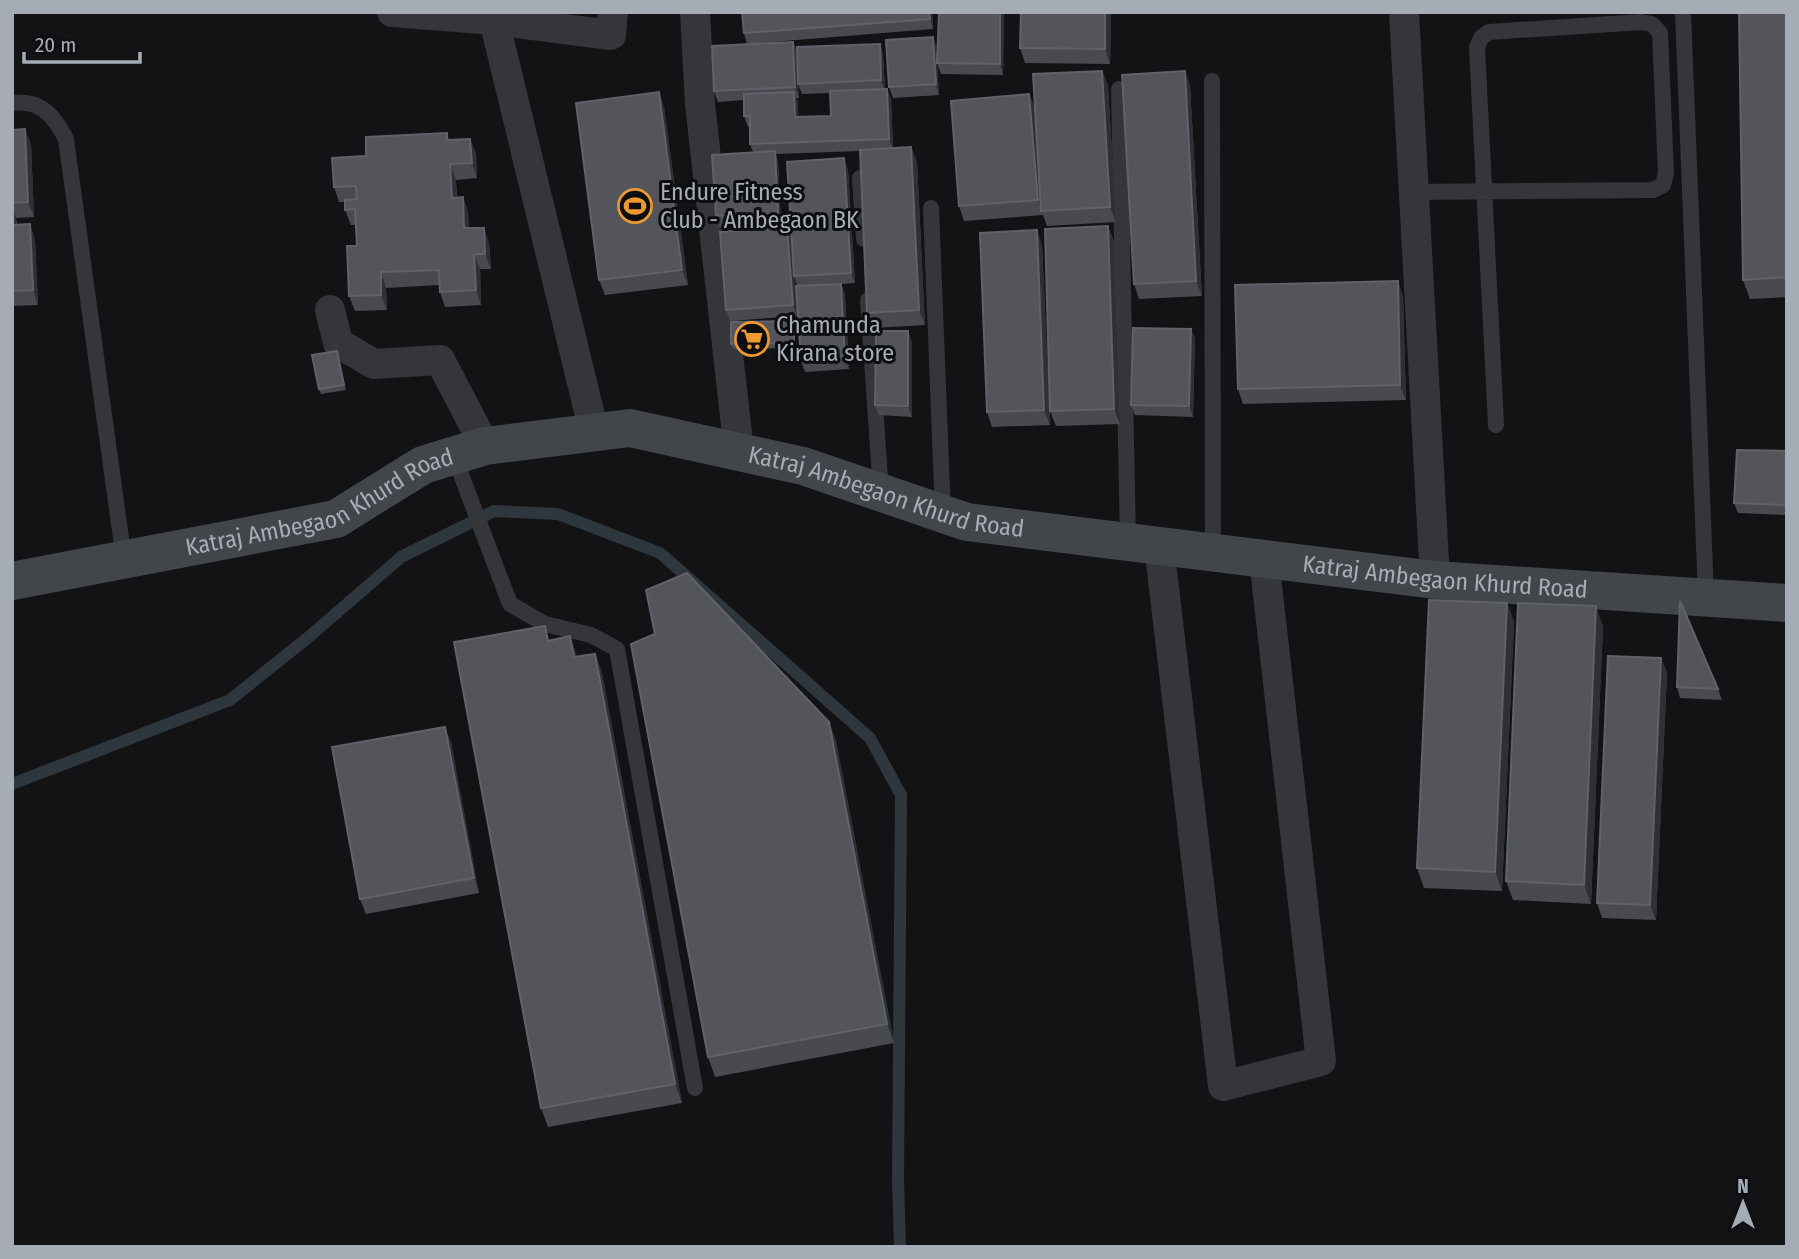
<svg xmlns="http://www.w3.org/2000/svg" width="1799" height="1259" font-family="'Fira Sans Condensed',sans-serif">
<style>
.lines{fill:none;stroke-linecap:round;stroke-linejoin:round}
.stream{stroke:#2d373d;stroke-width:12}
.lane{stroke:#34363a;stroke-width:16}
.street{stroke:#34363a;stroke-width:30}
.secondary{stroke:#42454a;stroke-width:38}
.wall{fill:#494a50}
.shaded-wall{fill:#2f3034}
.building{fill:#53555b;stroke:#606269;stroke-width:2}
.labels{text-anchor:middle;stroke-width:6;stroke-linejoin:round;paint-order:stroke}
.poi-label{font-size:24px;fill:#a5acb5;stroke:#0e0e10;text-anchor:start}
.street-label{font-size:24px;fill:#a5acb5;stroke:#0e0e10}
</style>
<rect width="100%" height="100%" fill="#131315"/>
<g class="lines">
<path class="stream" d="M12 784 230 700 310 636 401 557 494 511 558 514 660 553 870 738 901 795 898 1181 900 1247"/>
<g class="lane">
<path d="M1683 12 1706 597"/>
<path d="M1212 81 1213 553"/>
<path d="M1119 89 1128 542"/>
<path d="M12 103C41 99 54 116 66 139L124 560"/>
<path d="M860 178 864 239"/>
<path d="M1414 192 1653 190 1663 185 1666 173 1660 33 1652 24 1641 22 1489 32 1481 38 1477 47 1496 425"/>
<path d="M931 208 943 514"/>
<path d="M868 300 881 493"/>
<path d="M454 456 510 604 545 624 591 635 617 649 695 1088"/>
</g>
<g class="street">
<path d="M392 12 494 20 611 35 613 12"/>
<path d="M695 12 700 104 739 452"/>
<path d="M1404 12 1435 580"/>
<path d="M494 20 594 432"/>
<path d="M330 310 338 343 374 364 440 360 485 446"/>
<path d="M1159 546 1223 1086 1321 1061 1264 559"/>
</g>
<path class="secondary" id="s1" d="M12 581 336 519 423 465 485 446 630 428 803 466 967 522 1435 580 1787 603"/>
</g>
<g class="wall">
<path d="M932 12 933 29 747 44 744 33Z"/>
<path d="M1004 12 1003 75 941 74 937 63Z"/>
<path d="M1021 12H1111L1110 64 1025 63 1020 48Z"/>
<path d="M1787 12V297L1750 299 1743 280Z"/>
<path d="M933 37 936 47 939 95 893 98 889 87Z"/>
<path d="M793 42 797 52 799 98H796L798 102V117L831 116 830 93 802 94 798 84 880 44 883 54 885 89H887L891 99 893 148 911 147 917 162 925 325 873 328 867 313 860 151 776 154 778 162 781 224 719 227 716 216 753 152 750 144V126L748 127 744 116V100L718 102 714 91Z"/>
<path d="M1102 71 1108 86 1116 222 1047 226 1043 215 964 221 959 206 1029 94 1035 109 1037 146Z"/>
<path d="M1185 71 1190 86 1202 296 1139 299 1134 284Z"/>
<path d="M664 107 688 285 605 295 599 280Z"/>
<path d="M12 130 31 144 34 217 16 218 17 224 35 239 38 305 12 306Z"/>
<path d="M447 133 449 140 470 139 476 154 477 178 456 180 457 197H463L468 212 469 228 489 243 491 269H480L481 305 445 307 440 292V285L386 288 387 310 355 311 349 296 357 246 356 225H351L345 210V202H339L334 187 366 156Z"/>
<path d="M848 169 855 283 841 284 845 294 849 369 805 372 801 361 797 286 794 276 797 316 730 321 726 310 791 237 793 272Z"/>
<path d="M1108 226 1114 242 1120 424 1056 426 1050 411Z"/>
<path d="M1042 245 1050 425 992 427 987 412Z"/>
<path d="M1403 296 1406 400 1243 404 1238 389Z"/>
<path d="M794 321 795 327V348L733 349 731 344Z"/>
<path d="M1191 329 1195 339 1193 417 1135 415 1131 405Z"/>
<path d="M912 341V417L879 415 875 405Z"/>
<path d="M337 351 346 390 321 394 319 389Z"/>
<path d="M1787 451V515L1738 513 1734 503Z"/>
<path d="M1507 603 1514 622 1502 891 1424 888 1417 868Z"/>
<path d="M1603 626 1591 904 1513 900 1506 881Z"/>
<path d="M551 640 577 657 595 654 602 673 682 1103 548 1127 541 1108Z"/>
<path d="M1661 658 1667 673 1656 920 1602 918 1597 903Z"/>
<path d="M1677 687 1718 689 1722 700 1680 698Z"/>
<path d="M829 722 836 741 894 1043 715 1077 708 1057Z"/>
<path d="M451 742 479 893 366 914 360 899Z"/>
</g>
<g class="shaded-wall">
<path d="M929 12H932L933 29 930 19Z"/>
<path d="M1000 12H1004L1003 75 1000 64Z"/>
<path d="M1105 12H1111L1110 64 1105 49Z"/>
<path d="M933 37 936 47 939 95 936 84Z"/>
<path d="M793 42 797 52 799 98 795 87Z"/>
<path d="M880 44 883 54 885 91 881 80Z"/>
<path d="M1102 71 1108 86 1116 222 1110 207Z"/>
<path d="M1185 71 1190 86 1202 296 1196 281Z"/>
<path d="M887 89 891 99 893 150 889 139Z"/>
<path d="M659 92 664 107 688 285 682 270Z"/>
<path d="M794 92 798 102 799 127 795 117Z"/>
<path d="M1029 94 1035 109 1043 210 1041 211 1038 200Z"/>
<path d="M25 129 31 144 34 217 28 202Z"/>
<path d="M470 139 476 154 477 178 472 163Z"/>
<path d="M911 147 917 162 925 325 919 310Z"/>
<path d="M775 151 778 162 781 224 778 213Z"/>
<path d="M844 158 848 169 855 283 851 273Z"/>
<path d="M450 164 456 180 457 213 452 198Z"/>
<path d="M463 197 468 212 470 243 464 228Z"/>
<path d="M12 207 16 218 17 240 12 225Z"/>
<path d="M30 224 35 239 38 305 33 290Z"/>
<path d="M1108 226 1114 242 1120 424 1114 409Z"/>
<path d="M787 227 791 237 797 316 793 305Z"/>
<path d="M484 228 489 243 491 269 485 254Z"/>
<path d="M1037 230 1042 245 1050 425 1044 410Z"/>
<path d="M474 254 480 269 481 305 476 290Z"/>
<path d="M381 272 386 288 387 310 381 295Z"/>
<path d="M1398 281 1403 296 1406 400 1400 385Z"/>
<path d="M841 284 845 294 849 369 845 359Z"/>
<path d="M794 321 795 327V348L794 343Z"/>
<path d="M1191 329 1195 339 1193 417 1189 406Z"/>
<path d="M908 331 912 341V417L908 406Z"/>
<path d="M1507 603 1514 622 1502 891 1495 872Z"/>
<path d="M1596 606 1603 626 1591 904 1584 885Z"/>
<path d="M570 636 577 656 581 677 574 657Z"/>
<path d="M595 654 602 673 682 1103 675 1084Z"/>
<path d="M1661 658 1667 673 1656 920 1650 905Z"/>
<path d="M829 722 836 741 894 1043 887 1024Z"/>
<path d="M445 727 451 742 479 893 474 878Z"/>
</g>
<g class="building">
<path d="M742 12H929L930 19 744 33Z"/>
<path d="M939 12H1000V64L937 63Z"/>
<path d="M1021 12H1105V49L1020 48Z"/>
<path d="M1739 12H1787V277L1743 280Z"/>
<path d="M933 37 936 84 889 87 886 40Z"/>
<path d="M793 42 795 87 714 91 712 46Z"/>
<path d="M880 44 881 80 798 84 797 47Z"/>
<path d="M1102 71 1110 207 1041 211 1033 74Z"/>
<path d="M1185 71 1196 281 1134 284 1122 75Z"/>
<path d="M887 89 889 139 750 144V116H744V94L794 92 795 117 831 116 830 91Z"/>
<path d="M659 92 682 270 599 280 576 103Z"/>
<path d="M1029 94 1038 200 959 206 951 101Z"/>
<path d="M25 129 28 202 12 203V130Z"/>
<path d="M447 133V140L470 139 472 163 450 164 452 198 463 197 464 228H484L485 254H474L476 290 440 292 439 270 381 272V295L349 296 347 246H357L355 209 345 210V200L357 199 356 186 334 187 332 158 366 156V137Z"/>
<path d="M911 147 919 310 867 313 860 150Z"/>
<path d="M775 151 778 213 716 216 712 155Z"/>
<path d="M844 158 851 273 794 276 787 162Z"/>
<path d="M30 224 33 290 12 291V225Z"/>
<path d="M1108 226 1114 409 1050 411 1045 229Z"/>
<path d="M787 227 793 305 726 310 720 232Z"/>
<path d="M1037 230 1044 410 987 412 980 233Z"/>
<path d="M1398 281 1400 385 1238 389 1235 285Z"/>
<path d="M841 284 845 359 801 361 796 286Z"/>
<path d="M794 321V343L731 344V322Z"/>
<path d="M1133 328 1191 329 1189 406 1131 405Z"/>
<path d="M876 331H908V406L875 405Z"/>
<path d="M337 351 344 385 319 389 312 355Z"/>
<path d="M1737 450 1787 451V505L1734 503Z"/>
<path d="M687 573 829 722 887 1024 708 1057 631 644 655 634 646 590Z"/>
<path d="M1429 600 1507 603 1495 872 1417 868Z"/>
<path d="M1680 601 1718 689 1677 687Z"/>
<path d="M1518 603 1596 606 1584 885 1506 881Z"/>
<path d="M545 626 548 641 570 636 574 657 595 654 675 1084 541 1108 454 642Z"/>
<path d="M1608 656 1661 658 1650 905 1597 903Z"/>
<path d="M445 727 474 878 360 899 332 747Z"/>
</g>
<defs>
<g id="stadium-ring" transform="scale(1.75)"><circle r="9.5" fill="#0e0e10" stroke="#ee9a32" stroke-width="1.5"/><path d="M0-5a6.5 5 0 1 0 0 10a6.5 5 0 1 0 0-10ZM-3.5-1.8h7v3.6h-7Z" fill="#ee9a32"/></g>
<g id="supermarket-ring" transform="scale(1.75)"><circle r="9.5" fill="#0e0e10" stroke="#ee9a32" stroke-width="1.5"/><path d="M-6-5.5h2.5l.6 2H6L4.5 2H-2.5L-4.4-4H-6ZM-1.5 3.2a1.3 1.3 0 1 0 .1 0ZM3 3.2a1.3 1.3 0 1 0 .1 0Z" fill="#ee9a32"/></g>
</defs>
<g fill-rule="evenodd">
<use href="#stadium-ring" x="635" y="206"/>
<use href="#supermarket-ring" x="752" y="339"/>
</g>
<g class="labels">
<g class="poi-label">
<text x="660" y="200">Endure Fitness<tspan x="660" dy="28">Club - Ambegaon BK</tspan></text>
<text x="776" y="333">Chamunda<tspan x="776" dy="28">Kirana store</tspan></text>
</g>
<g class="street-label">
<text dy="8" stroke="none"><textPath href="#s1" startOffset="908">Katraj Ambegaon Khurd Road</textPath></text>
<text dy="8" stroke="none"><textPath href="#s1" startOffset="320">Katraj Ambegaon Khurd Road</textPath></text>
<text dy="8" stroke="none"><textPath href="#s1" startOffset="1475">Katraj Ambegaon Khurd Road</textPath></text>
</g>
</g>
<rect width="1799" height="1259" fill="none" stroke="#a5acb5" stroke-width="28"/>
<g transform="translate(1743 1203)" stroke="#0e0e10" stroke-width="5" paint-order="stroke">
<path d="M0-5L12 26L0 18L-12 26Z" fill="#a5acb5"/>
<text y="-10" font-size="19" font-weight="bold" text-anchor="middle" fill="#a5acb5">N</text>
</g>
<path d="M24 52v10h116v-10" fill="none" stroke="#a5acb5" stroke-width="3.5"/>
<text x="35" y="52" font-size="21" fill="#a5acb5" stroke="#0e0e10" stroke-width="5" paint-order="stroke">20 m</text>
</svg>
